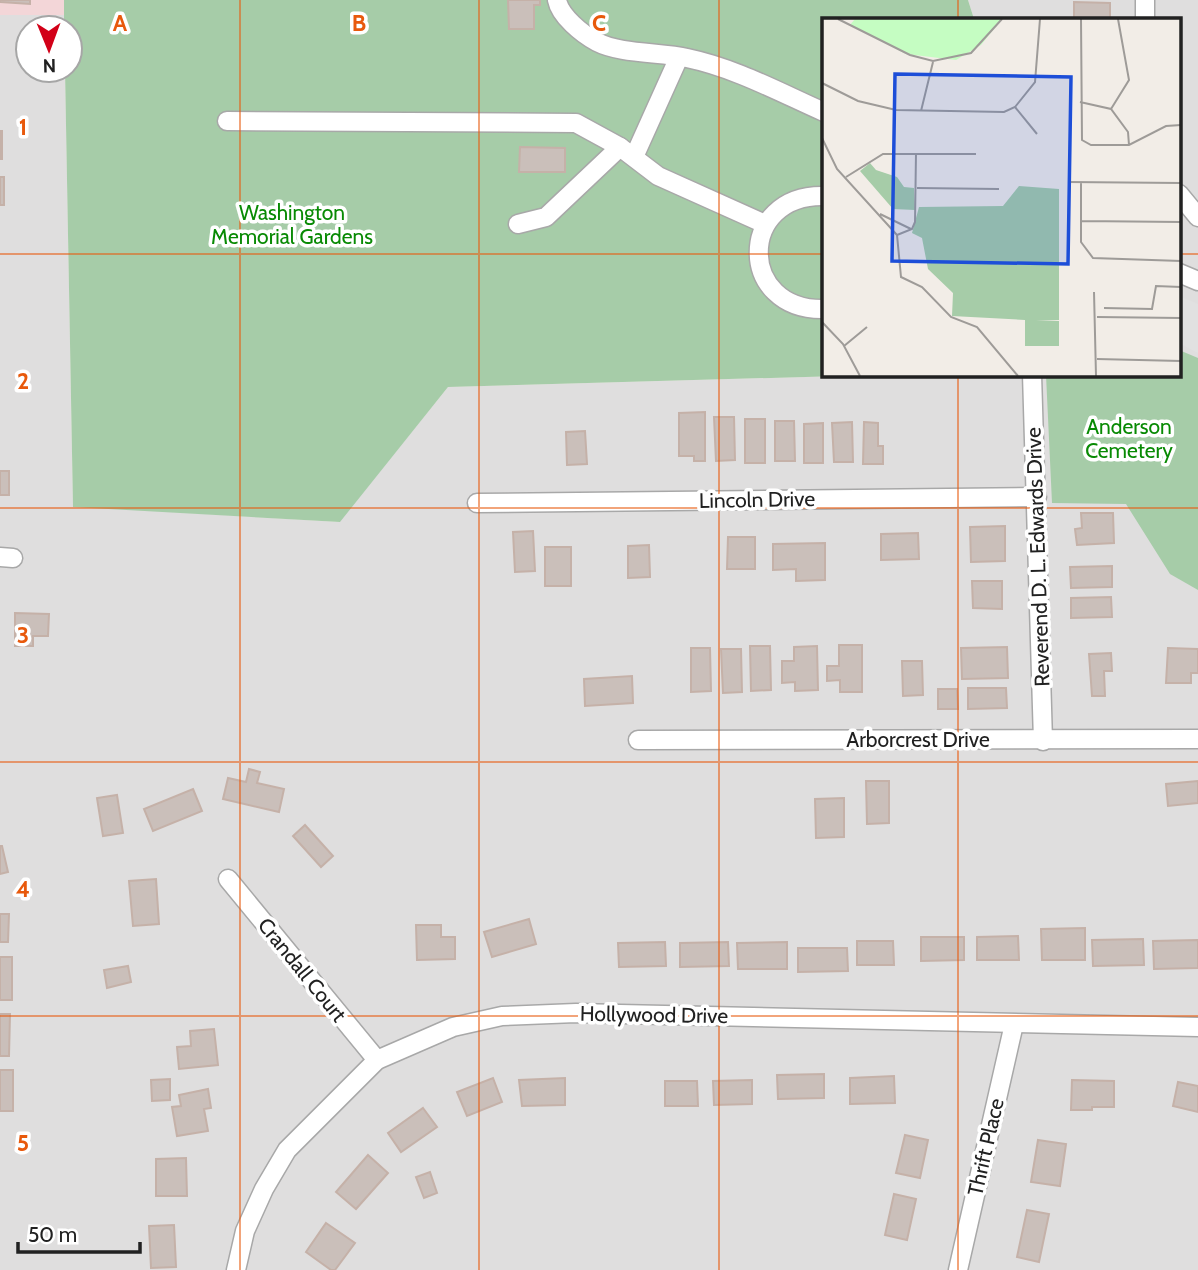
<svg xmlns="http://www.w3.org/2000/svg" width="1198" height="1270" font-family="Cabin,sans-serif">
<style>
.residential{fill:#dfdede}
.commercial{fill:#f3d6d8}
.cemetery{fill:#a6cca8}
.parking{fill:#e1e1e1}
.building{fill:#cabfba;stroke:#c5b1a8;stroke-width:2}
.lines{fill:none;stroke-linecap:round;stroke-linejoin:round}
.minor-casing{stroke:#a8a8a8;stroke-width:21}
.minor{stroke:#fff;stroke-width:18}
.grid{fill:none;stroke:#e8590c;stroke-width:2;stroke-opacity:0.55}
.labels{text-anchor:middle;stroke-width:7;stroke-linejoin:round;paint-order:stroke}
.park-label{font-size:21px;fill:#088a04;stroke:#fff}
.street-label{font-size:21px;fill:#212121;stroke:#fff}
.inset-road{fill:none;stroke:#9e9b98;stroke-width:2}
.view{fill:#1d4ed8;fill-opacity:0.15;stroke:#1d4ed8;stroke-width:3.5}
.inset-edge{fill:none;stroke:#212121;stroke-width:3.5}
.grid-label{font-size:23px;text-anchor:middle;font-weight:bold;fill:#e8590c;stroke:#fff;stroke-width:7;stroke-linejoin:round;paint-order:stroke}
</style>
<rect width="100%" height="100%" fill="#f2ede7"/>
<path class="residential" d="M968 0H1198V1270H0V15H64V28H28V70H65L73 506 339 522 448 387 875 375 1179 374V19H974Z"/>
<rect class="commercial" x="0" y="0" width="64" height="15"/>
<g class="cemetery">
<path d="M64 0H968L974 19H824V374L875 375 448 387 340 522 73 507 65 70H70V28H64Z"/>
<path d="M1179 350 1198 358V590L1170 574 1126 504 1052 503 1046 375 1179 374Z"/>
</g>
<path class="parking" d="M1179 296 1198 304V353L1179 343Z"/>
<g class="building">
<path d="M0 0H30V4L0 2Z"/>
<path d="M508 0H540V5H534V29H509Z"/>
<path d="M1074 2 1110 3V19H1074Z"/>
<rect x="0" y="131" width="2" height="28"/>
<path d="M520 147 565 148V172H519Z"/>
<rect x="0" y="177" width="4" height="28"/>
<path d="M705 412V461H694V456H679V413Z"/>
<path d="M714 417H734L735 460 716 461Z"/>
<rect x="745" y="419" width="20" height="44"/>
<path d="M775 421H794L795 461H775Z"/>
<path d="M852 422 853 462H834L832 423Z"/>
<path d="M864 422 878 423V446H883V464H863Z"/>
<path d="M823 423V463H804V424Z"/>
<path d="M585 431 587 464 567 465 566 432Z"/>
<rect x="0" y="471" width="9" height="24"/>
<path d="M1081 513H1113L1114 543 1077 545 1075 529 1082 528Z"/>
<path d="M1005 526V561L971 562 970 527Z"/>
<path d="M533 531 535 571 515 572 513 532Z"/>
<path d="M918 533 919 559 881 560V534Z"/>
<path d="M728 537H755V569H727Z"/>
<path d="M825 543V580L796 581V569L773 570V544Z"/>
<path d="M649 545 650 577 628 578V546Z"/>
<rect x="545" y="547" width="26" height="39"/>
<path d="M1112 566V587L1071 588 1070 567Z"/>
<path d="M972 581H1002V609L973 608Z"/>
<path d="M1111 597 1112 617 1071 618V598Z"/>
<path d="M15 613 49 614 48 636H33V646H15Z"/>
<path d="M839 645H862V692H840V680L827 681V666H839Z"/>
<path d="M750 646H770L771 690 751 691Z"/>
<path d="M817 646 818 690 795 691V682L782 683V661H794V647Z"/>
<path d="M1007 647 1008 678 962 679 961 648Z"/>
<path d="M691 648H710L711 691 691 692Z"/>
<path d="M1168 648 1198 649V673H1191V683H1166Z"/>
<path d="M721 649H741L742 692 723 693Z"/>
<path d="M1111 653 1112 671H1104L1105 696H1092L1089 654Z"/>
<path d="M902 661H922L923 695 903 696Z"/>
<path d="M632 676 633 703 585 706 584 679Z"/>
<path d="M968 688H1006L1007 708 968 709Z"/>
<path d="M938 689H957L958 709H938Z"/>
<path d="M249 769 260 772 257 783 284 789 279 812 223 799 228 778 246 782Z"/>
<path d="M866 781H889V823L867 824Z"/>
<path d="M1198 781V803L1168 806 1166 784Z"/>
<path d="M193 789 202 811 153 831 144 809Z"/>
<path d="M117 795 123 833 103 836 97 798Z"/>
<path d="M844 798V837L816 838 815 799Z"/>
<path d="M305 825 333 856 321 867 293 836Z"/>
<path d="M0 846H2L8 872 0 874Z"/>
<path d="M156 879 159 924 133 926 129 881Z"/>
<path d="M0 914H9L8 942H0Z"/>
<path d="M529 919 536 944 492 957 484 932Z"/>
<path d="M416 925H441V937H455V959L417 960Z"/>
<path d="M1085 928V960H1042L1041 929Z"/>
<path d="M1018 936 1019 960H977V937Z"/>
<path d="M921 937H964V960L921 961Z"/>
<path d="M1143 939 1144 965 1093 966 1092 940Z"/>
<path d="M1198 940V968L1154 969 1153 941Z"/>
<path d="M857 941H893L894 965H857Z"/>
<path d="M665 942 666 966 619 967 618 943Z"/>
<path d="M728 942 729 966 680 967V943Z"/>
<path d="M787 942V969H738L737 943Z"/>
<path d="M798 948H847L848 971 798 972Z"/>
<rect x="0" y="957" width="12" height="43"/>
<path d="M128 966 131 982 107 988 104 970Z"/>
<path d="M0 1014H10L9 1056H0Z"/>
<path d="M214 1029 218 1065 179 1069 177 1047 191 1046 190 1031Z"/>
<rect x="0" y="1070" width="13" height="41"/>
<path d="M824 1074V1098L778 1099 777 1075Z"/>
<path d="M894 1076 895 1103 850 1104V1078Z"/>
<path d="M493 1078 502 1102 467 1116 457 1092Z"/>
<path d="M565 1078V1105L522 1106 519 1080Z"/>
<path d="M170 1079V1100L152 1101 151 1080Z"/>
<path d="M752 1080V1104L714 1105 713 1081Z"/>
<path d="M1072 1080 1114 1081V1107H1092V1110H1071Z"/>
<path d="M665 1081H697L698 1106H665Z"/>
<path d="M1178 1082 1198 1086V1112L1173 1106Z"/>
<path d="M208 1089 211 1108 204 1109 208 1131 177 1136 172 1107 181 1106 179 1095Z"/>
<path d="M423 1108 437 1127 401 1152 388 1133Z"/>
<path d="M905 1135 928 1140 920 1178 896 1173Z"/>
<path d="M1038 1140 1066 1144 1060 1186 1031 1182Z"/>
<path d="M368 1155 388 1173 356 1209 336 1192Z"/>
<path d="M186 1158 187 1196H156V1159Z"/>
<path d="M430 1172 437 1193 424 1198 416 1177Z"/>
<path d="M894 1194 916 1199 907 1240 885 1235Z"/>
<path d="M1027 1210 1049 1214 1039 1262 1017 1257Z"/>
<path d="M326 1223 355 1243 335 1270H331L306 1252Z"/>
<path d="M174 1225 176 1267 151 1268 149 1226Z"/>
</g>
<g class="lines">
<g class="minor-casing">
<g id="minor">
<path d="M557 0C560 16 582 34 597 42 620 54 661 52 687 58 735 68 779 92 824 112"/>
<path d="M1145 0V19"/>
<path d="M227 121 576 123 620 147 658 176 765 224"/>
<path d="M634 157 679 57"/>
<path d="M1179 194 1198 217"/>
<path d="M824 196C737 194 737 311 824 309"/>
<path d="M518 224 546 217 620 147"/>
<path d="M1179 273 1198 281"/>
<path d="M1032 374 1043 741"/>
<path d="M477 503 1037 497"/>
<path d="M0 557 13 558"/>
<path d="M638 740 1198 739"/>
<path d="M228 879 377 1060"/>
<path d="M236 1270 245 1231 264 1189 287 1150 377 1060 453 1027 502 1016 576 1013 1198 1027"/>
<path d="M958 1270 1014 1024"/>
</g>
</g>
<use href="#minor" class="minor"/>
</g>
<path class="grid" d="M240 0V1270M479 0V1270M719 0V1270M958 0V19M0 254H824M1179 254H1198M958 374V1270M0 508H1198M0 762H1198M0 1016H1198"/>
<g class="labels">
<g class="park-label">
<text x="292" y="220">Washington<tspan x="292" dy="24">Memorial Gardens</tspan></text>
<text x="1129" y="434">Anderson<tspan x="1129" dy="24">Cemetery</tspan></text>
</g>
<g class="street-label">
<text transform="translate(757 500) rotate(-1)" y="7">Lincoln Drive</text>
<text transform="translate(1038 557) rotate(-92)" y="7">Reverend D. L. Edwards Drive</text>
<text x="918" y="747">Arborcrest Drive</text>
<text transform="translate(302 970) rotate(51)" y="7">Crandall Court</text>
<text transform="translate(654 1015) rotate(1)" y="7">Hollywood Drive</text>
<text transform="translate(986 1147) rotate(-77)" y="7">Thrift Place</text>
</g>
</g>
<g transform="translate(822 18)">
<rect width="359" height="359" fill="#f2ede7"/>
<path d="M48 145 54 152 75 159 82 169 92 170 93 192 71 191 38 153ZM197 168 237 171V302H214L237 303V328H203V302L130 298 131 275 106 251 100 220 90 215 97 189 181 188Z" fill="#a6cca8"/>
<path d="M33 1H180L159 27 134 42 84 36 28 7Z" fill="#c5fdc2"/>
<path class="inset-road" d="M16 1 88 37 111 43 149 35 180 1M259 1 260 122 269 127H307L344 108 359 107M0 65 36 83 74 92 182 94 193 89 213 64 218 1M258 84 289 91 306 114 307 127M193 89 215 116M289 91 307 62 296 1M99 93 111 44M0 120 15 151 75 217 79 259 100 269 129 299 155 309 196 358M24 159 61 136H154M246 164 359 165M259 164V224L271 240 359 243M95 170 177 171M58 196 89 211M259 203 359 204M75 217 90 211 93 204 94 135M272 274 274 358M282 290 330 291 334 268 359 269M275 299 359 300M0 304 21 326 38 358M22 328 45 309M275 341 359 343"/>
<path class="view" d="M73 56 249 59 246 246 70 243Z"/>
<rect width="359" height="359" class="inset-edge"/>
</g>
<g class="grid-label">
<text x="120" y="31">A</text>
<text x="359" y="31">B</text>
<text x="599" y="31">C</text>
<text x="23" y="135">1</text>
<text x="23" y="389">2</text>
<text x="23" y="643">3</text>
<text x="23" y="897">4</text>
<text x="23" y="1151">5</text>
</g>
<g transform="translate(49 49) rotate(179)"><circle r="33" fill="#ffffff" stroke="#a6a6a6" stroke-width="2"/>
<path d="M0-5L12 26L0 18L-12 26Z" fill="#d20018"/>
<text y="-10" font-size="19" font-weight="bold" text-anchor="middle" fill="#212121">N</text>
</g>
<path d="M18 1242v10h122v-10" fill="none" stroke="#212121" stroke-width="3.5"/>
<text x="28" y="1242" font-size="21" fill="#212121" stroke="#ffffff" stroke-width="5" paint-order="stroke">50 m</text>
</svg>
